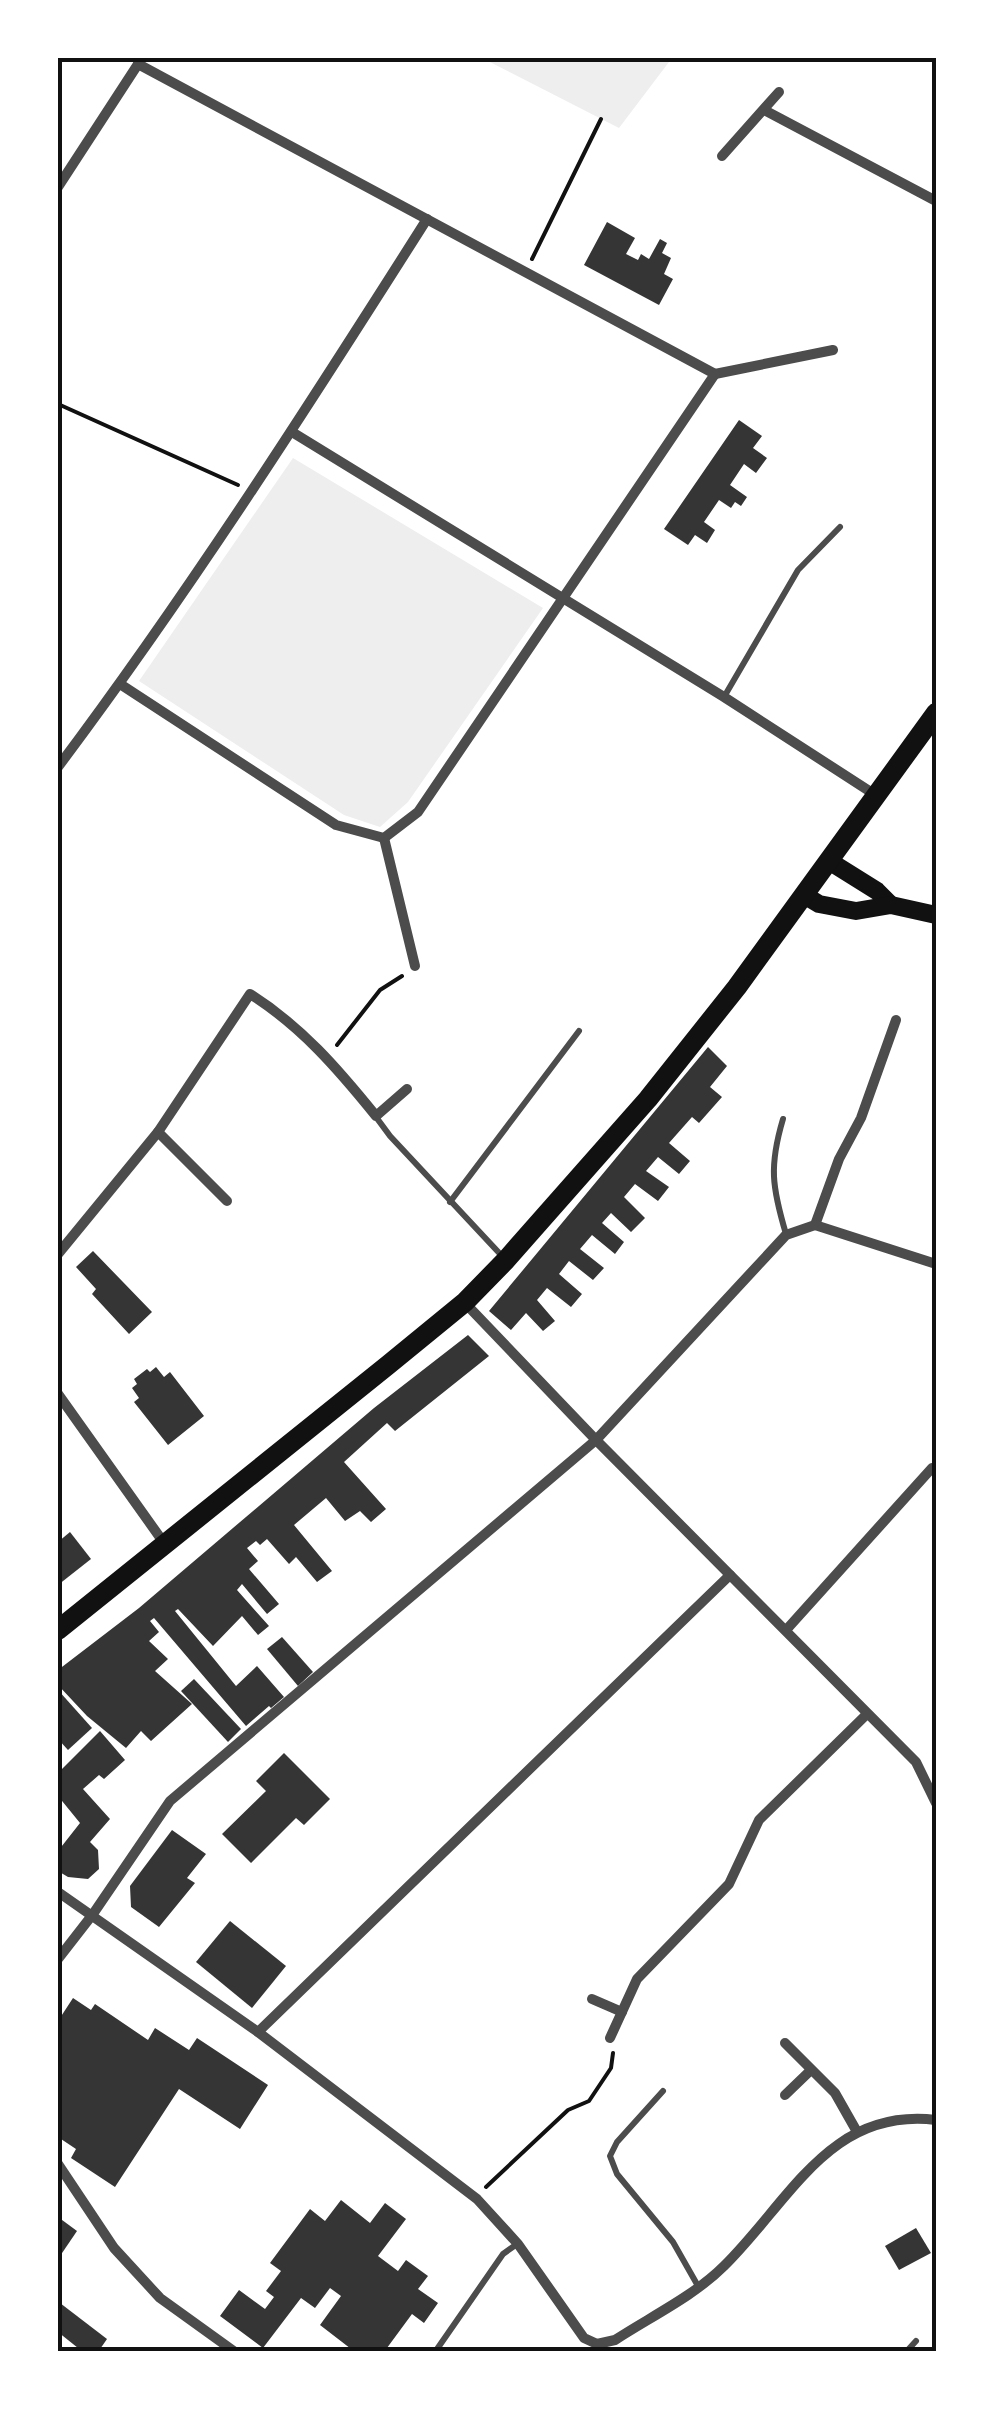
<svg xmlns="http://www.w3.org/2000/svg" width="994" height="2409" font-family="Poppins,sans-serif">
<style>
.green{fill:#eee}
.building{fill:#353535}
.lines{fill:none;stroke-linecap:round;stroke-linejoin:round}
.path{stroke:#111;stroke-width:4}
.service{stroke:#4c4c4c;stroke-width:6}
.minor{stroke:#4c4c4c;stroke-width:10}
.secondary{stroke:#111;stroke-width:18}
.primary{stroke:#111;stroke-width:20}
.neatline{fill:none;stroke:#111;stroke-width:4}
</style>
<rect width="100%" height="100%" fill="#fff"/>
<g class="green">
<path d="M482 58H672L619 128Z"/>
<path d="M293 458 543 608 408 802 380 827 344 815 139 681Z"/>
</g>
<g class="building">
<path d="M607 222 635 238 626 254 638 260 641 254 649 259 660 239 667 243 662 253 671 258 664 274 673 279 659 305 584 265Z"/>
<path d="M739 420 762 436 753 448 767 458 756 473 744 464 730 485 747 497 741 506 735 502 731 508 719 500 704 522 715 530 707 543 695 535 688 545 664 529Z"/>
<path d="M708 1047 727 1066 710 1087 722 1097 699 1123 692 1117 669 1143 690 1161 679 1174 658 1157 646 1171 669 1187 658 1201 635 1184 624 1197 645 1218 631 1232 611 1213 602 1223 624 1242 615 1254 592 1235 580 1249 604 1268 593 1280 569 1261 559 1274 582 1294 571 1307 547 1288 537 1300 555 1321 543 1331 526 1313 511 1330 489 1311Z"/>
<path d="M93 1251 152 1312 129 1334 92 1294 96 1289 76 1267Z"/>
<path d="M468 1335 489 1356 395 1431 387 1423 344 1462 386 1509 371 1522 360 1511 345 1521 326 1498 294 1525 332 1571 317 1582 296 1557 289 1564 267 1539 260 1545 256 1541 247 1548 258 1561 249 1569 279 1604 267 1614 242 1584 237 1590 269 1626 258 1635 242 1616 213 1646 178 1609 175 1611 236 1686 257 1666 284 1697 271 1708 269 1706 246 1726 154 1618 150 1621 159 1632 149 1641 168 1659 155 1671 192 1704 151 1741 141 1731 126 1748 87 1716 58 1685V1670L139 1608 374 1408Z"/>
<path d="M156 1367 164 1377 170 1372 204 1416 168 1445 134 1402 139 1398 132 1388 137 1384 134 1379 147 1369 150 1372Z"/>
<path d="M70 1532 91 1559 58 1585V1542Z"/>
<path d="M282 1637 313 1672 298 1686 267 1649Z"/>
<path d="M194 1679 241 1729 228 1742 181 1691Z"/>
<path d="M58 1690 92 1728 68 1750 58 1739Z"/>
<path d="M100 1731 125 1760 104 1779 99 1775 83 1789 110 1819 90 1842 98 1850 99 1869 88 1879 68 1877 58 1871V1851L80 1823 58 1796V1773Z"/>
<path d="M284 1753 330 1799 304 1825 296 1818 251 1863 222 1834 266 1791 256 1781Z"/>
<path d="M172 1830 206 1854 187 1878 195 1883 159 1927 131 1907 130 1886Z"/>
<path d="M230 1921 286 1966 252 2008 196 1962Z"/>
<path d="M73 1998 91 2010 95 2004 148 2040 155 2028 189 2050 197 2038 268 2085 240 2129 179 2089 115 2187 71 2158 76 2149 58 2137V2021Z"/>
<path d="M341 2200 370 2223 385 2203 406 2219 378 2256 398 2271 406 2260 428 2276 418 2289 438 2303 424 2323 412 2314 384 2352H355L320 2325 341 2296 330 2288 315 2308 301 2298 263 2348 220 2316 239 2290 265 2309 274 2297 266 2291 281 2271 270 2263 310 2209 325 2221Z"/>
<path d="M58 2217 77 2231 58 2259Z"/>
<path d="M916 2228 931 2253 899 2270 885 2246Z"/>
<path d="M60 2303 107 2339 98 2352H83L58 2332Z"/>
</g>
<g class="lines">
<g class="path">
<path d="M532 259 601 119"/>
<path d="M58 404 238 485"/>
<path d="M337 1045 380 990 402 976"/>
<path d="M486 2187 568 2110 589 2101 611 2068 613 2053"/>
</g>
<g class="service">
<path d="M724 697 798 570 840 527"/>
<path d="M376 1117 390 1136 502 1256"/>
<path d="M783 1119C769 1166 772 1187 786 1234"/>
<path d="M450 1202 579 1031"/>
<path d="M663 2091 617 2142 610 2156 617 2174 673 2242 698 2286"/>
<path d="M435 2352 503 2254 517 2244"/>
<path d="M906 2352 916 2341"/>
</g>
<g class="minor">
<path d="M764 110 936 201"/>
<path d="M722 156 779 92"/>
<path d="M58 187 142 58"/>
<path d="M715 374 833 350"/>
<path d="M292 432 724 697 877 796"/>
<path d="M120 684 336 825 384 838 418 812 715 374 138 64"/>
<path d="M58 767C190 591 309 405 427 219"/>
<path d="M384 838 415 966"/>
<path d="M158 1132 227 1201"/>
<path d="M815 1225 839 1159 861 1118 896 1020"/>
<path d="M58 1254 158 1132 250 994C301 1026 338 1069 376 1116L407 1089"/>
<path d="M465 1303 596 1440 916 1762 936 1803"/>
<path d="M58 1394 164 1543"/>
<path d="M787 1629 932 1468"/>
<path d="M58 1892 258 2032 477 2199 518 2244 584 2338 597 2344 599 2352"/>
<path d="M58 1959 93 1914 170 1801 596 1440 786 1235 815 1225 936 1264"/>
<path d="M592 1999 622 2012"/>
<path d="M258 2032 730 1575"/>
<path d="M610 2038 637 1979 729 1884 759 1820 866 1715"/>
<path d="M785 2043 835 2093 856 2130"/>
<path d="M785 2095 811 2070"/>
<path d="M58 2164 114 2248 160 2298 235 2352"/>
<path d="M597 2344 615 2340C650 2317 694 2296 724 2266 790 2201 830 2107 936 2120"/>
</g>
<g class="secondary">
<path d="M829 861 877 891 891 905"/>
<path d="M804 895 819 904 856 911 891 905 936 915"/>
</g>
<path class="primary" d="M58 1630 388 1365 465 1302 506 1260 648 1099 737 987 936 713"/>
</g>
<rect width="994" height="2409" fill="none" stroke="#ffffff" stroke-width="120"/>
<rect x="60" y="60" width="874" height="2289" class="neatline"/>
</svg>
